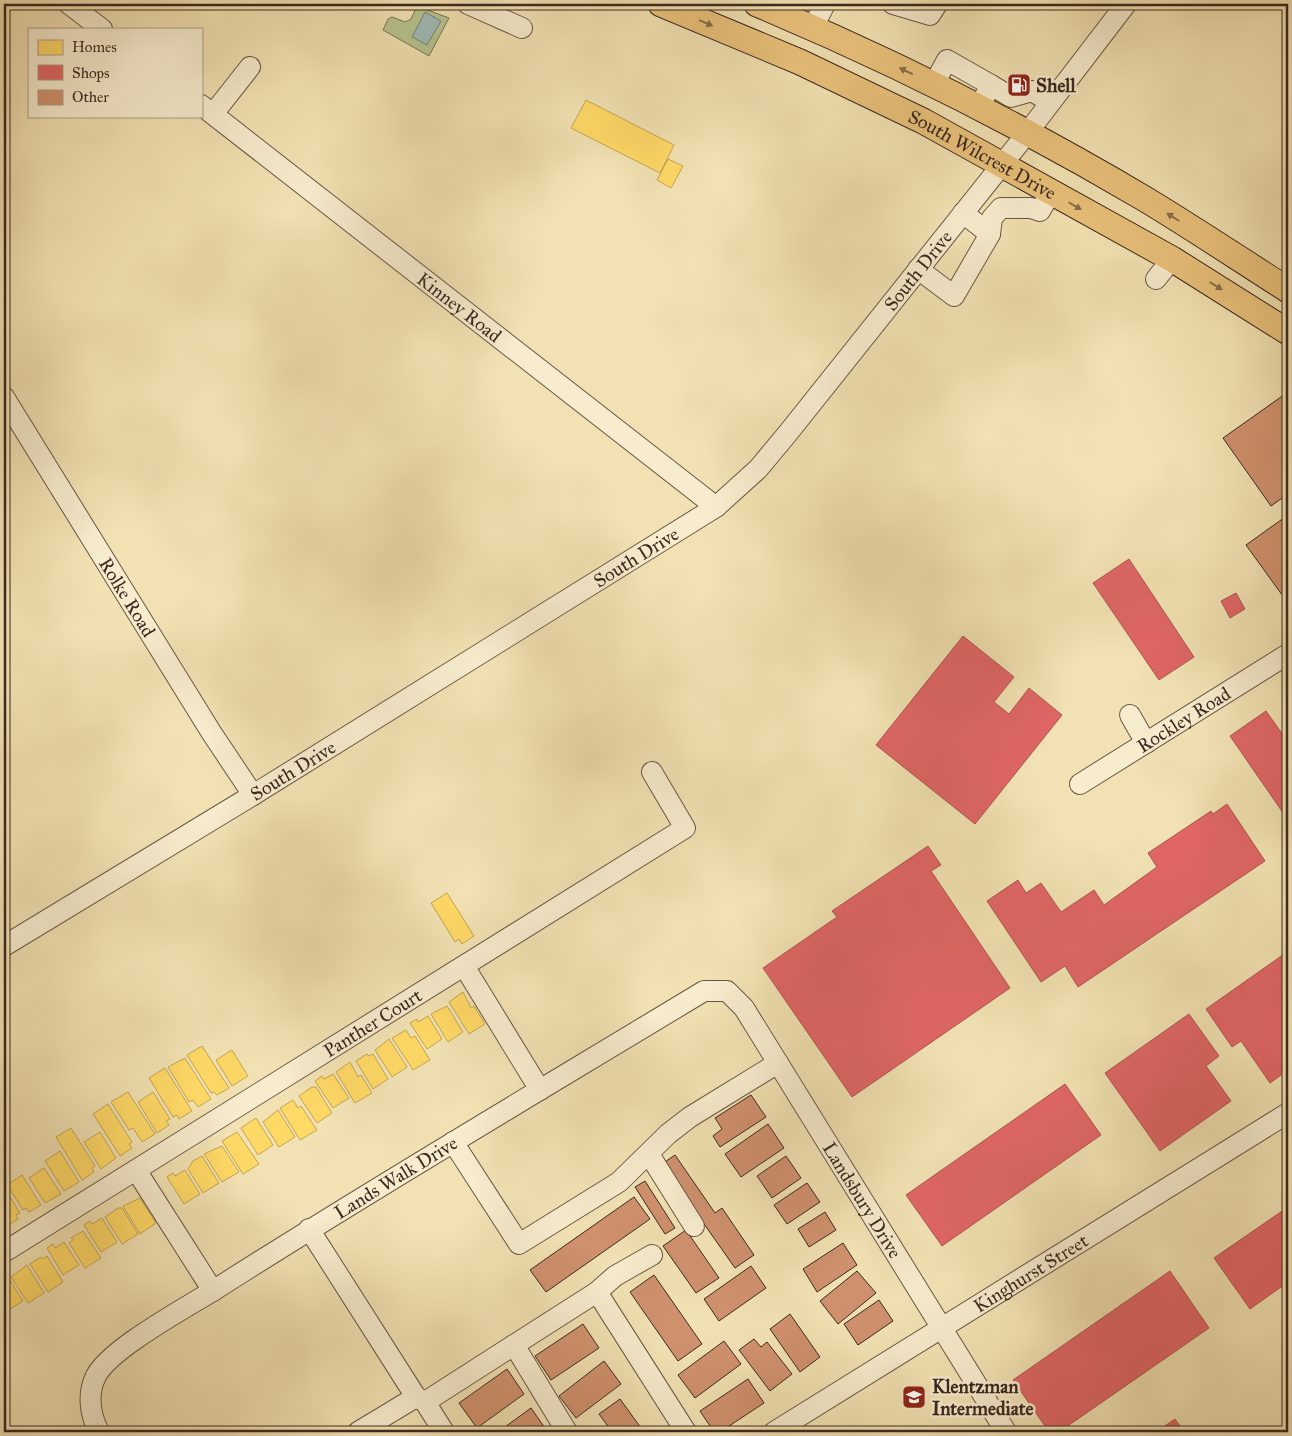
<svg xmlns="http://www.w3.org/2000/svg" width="1292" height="1436" font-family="'IM FELL Great Primer',serif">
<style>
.green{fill:#b8c48e;stroke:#797658}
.water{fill:#a0bbb8;stroke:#77817c}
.homes{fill:#ffd966;stroke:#c4a451}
.shops{fill:#e06666;stroke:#ae5451}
.building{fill:#d0916e;stroke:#3a2921}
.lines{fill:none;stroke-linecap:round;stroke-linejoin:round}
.minor-casing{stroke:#685746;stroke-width:22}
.major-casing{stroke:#3a2921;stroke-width:27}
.minor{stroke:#f7ecce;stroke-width:20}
.major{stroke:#e9c17a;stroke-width:25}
.oneway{fill:#896d49}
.labels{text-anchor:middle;stroke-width:5;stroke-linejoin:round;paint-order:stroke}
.poi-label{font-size:19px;font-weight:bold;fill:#3a2921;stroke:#f7ecce;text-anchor:start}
.street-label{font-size:19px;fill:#3a2921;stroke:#f7ecce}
</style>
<rect width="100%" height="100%" fill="#f2e2b3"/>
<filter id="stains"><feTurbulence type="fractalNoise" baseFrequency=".004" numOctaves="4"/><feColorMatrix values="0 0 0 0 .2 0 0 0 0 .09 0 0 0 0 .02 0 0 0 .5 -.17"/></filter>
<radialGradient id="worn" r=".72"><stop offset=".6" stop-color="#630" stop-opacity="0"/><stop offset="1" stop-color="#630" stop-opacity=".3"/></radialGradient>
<path class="green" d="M417 6 449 18 429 56 383 30 388 19 392 17 405 22 411 19Z"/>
<path class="water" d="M425 12 441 21 427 45 412 37Z"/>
<g class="homes">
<path d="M586 100 674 145 660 173 571 128Z"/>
<path d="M668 159 683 166 671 188 657 180Z"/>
<path d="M447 893 474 936 462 944 459 939 455 942 431 903Z"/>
<path d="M463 992 471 1008 474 1006 485 1024 469 1034 449 1002Z"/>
<path d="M447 1006 463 1032 448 1042 431 1014Z"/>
<path d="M428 1016 442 1039 427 1049 410 1023 417 1019 418 1022Z"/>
<path d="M406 1030 411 1038 415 1036 430 1060 413 1070 392 1038Z"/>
<path d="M389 1039 407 1067 392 1077 375 1050Z"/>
<path d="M202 1046 229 1088 217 1095 214 1092 211 1093 187 1055Z"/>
<path d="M232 1050 248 1076 232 1086 216 1060Z"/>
<path d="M367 1054 369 1056 373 1054 388 1079 373 1089 356 1061Z"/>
<path d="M185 1058 211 1099 198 1107 193 1100 189 1102 168 1067Z"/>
<path d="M350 1062 358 1077 361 1075 372 1093 355 1103 336 1072Z"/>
<path d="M165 1068 192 1111 179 1119 177 1115 173 1117 149 1078Z"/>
<path d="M333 1074 349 1098 333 1108 315 1081 322 1076 324 1079Z"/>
<path d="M312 1087H316L332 1113 317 1123 299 1096Z"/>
<path d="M128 1092 155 1134 142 1142 133 1128 129 1130 111 1102Z"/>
<path d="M153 1092 170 1119 166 1121 169 1125 157 1133 138 1102Z"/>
<path d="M293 1100 298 1108 301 1106 317 1130 300 1140 280 1108Z"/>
<path d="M108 1104 132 1142 129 1144 132 1148 120 1156 93 1114Z"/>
<path d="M278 1110 295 1137 279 1147 263 1122Z"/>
<path d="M256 1118 273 1145 258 1155 241 1128Z"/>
<path d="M71 1128 95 1166 92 1168 94 1172 82 1180 56 1137Z"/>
<path d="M100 1132 116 1158 101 1169 84 1142Z"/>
<path d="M237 1132 259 1164 243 1174 222 1141Z"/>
<path d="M222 1146 239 1172 222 1182 204 1154Z"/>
<path d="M60 1151 79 1182 64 1191 45 1161Z"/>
<path d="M202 1156 219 1183 203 1193 188 1169 193 1161Z"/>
<path d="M44 1168 61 1194 45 1203 29 1178Z"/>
<path d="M185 1170 200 1194 184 1204 167 1177 173 1173 175 1176Z"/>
<path d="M22 1175 41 1205 29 1212 26 1208 23 1210 7 1185Z"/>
<path d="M4 1188 20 1213 16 1215 18 1219 7 1226 4 1221Z"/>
<path d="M140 1198 156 1223 140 1234 123 1206Z"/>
<path d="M118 1208H122L138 1234 122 1244 105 1217Z"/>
<path d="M102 1218 117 1242 101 1252 84 1225 90 1221 92 1224Z"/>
<path d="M83 1231 101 1258 85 1268 69 1243 73 1240 71 1238Z"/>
<path d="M64 1242 79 1265 63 1275 47 1248 53 1244 55 1248Z"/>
<path d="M47 1256 63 1282 48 1292 30 1264 41 1257 43 1259Z"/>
<path d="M27 1265 44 1293 28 1303 11 1277Z"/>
<path d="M6 1274 23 1301 7 1311 4 1306V1275Z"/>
</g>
<g class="shops">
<path d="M1129 559 1194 657 1159 680 1093 583Z"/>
<path d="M1236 593 1245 609 1230 618 1221 601Z"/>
<path d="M963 636 1014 677 994 702 1009 714 1029 688 1062 715 975 824 876 745Z"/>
<path d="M1266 711 1288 742V820L1230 736Z"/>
<path d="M1227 804 1265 861 1078 987 1065 966 1041 982 987 901 1018 880 1026 893 1041 883 1061 912 1094 890 1104 905 1157 867 1148 853 1211 811 1213 814Z"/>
<path d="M928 846 941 865 931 871 1010 988 852 1097 763 968 837 917 832 911Z"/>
<path d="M1287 952 1288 1070 1270 1083 1241 1041 1232 1047 1206 1009Z"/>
<path d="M1189 1014 1219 1056 1206 1066 1231 1101 1160 1151 1105 1073Z"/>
<path d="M1065 1084 1101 1135 942 1246 906 1195Z"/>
<path d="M1288 1207V1282L1250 1309 1214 1258Z"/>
<path d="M1170 1271 1209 1328 1059 1432H1049L1013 1380Z"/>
<path d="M1175 1419 1184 1432H1156Z"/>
</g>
<g class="building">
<path d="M1288 392V494L1271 506 1223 438Z"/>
<path d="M1288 515V597L1285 599 1246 545Z"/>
<path d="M751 1095 766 1117 720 1147 713 1136 722 1129 715 1118Z"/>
<path d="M768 1124 784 1148 741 1177 725 1154Z"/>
<path d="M675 1155 715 1213 722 1208 754 1255 735 1268 662 1164Z"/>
<path d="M786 1156 801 1178 772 1198 757 1176Z"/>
<path d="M645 1181 675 1228 665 1234 635 1187Z"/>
<path d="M807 1183 820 1202 787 1224 774 1205Z"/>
<path d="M634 1197 650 1219 546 1292 530 1270Z"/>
<path d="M825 1212 836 1230 809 1247 798 1229Z"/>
<path d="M686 1230 719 1278 696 1293 663 1246Z"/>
<path d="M843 1243 857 1265 817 1292 803 1269Z"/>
<path d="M751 1266 766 1288 719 1321 704 1299Z"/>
<path d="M857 1271 876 1293 838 1324 820 1301Z"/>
<path d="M654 1275 702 1344 678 1361 630 1292Z"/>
<path d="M879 1300 893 1321 858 1345 844 1324Z"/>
<path d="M790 1314 820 1357 800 1372 770 1329Z"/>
<path d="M583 1324 599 1348 551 1380 535 1356Z"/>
<path d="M754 1339 761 1347 767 1342 792 1374 770 1391 739 1350Z"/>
<path d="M724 1341 741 1364 695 1398 678 1375Z"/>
<path d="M604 1361 621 1384 576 1418 559 1396Z"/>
<path d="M507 1369 524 1394 477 1428 459 1403Z"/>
<path d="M748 1379 764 1403 720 1432H714L700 1411Z"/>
<path d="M620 1399 644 1432H612L599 1414Z"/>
<path d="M531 1408 547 1431 545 1432H498Z"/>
</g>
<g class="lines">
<g class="minor-casing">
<g id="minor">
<path d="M69 4 102 29"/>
<path d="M468 4 522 28"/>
<path d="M893 4 930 15 937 4"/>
<path d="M813 27 825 4"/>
<path d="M934 84 947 60 991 85 979 107"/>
<path d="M991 85 1011 97 1032 91 1050 102"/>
<path id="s1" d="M201 105 716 507"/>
<path d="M213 114 250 67"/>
<path d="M990 234 992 218 1001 208H1031L1040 211 1051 192"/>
<path d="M918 269 954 296 990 234 963 213"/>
<path d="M1156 279 1172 259"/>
<path id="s2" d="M4 397 211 732 253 795"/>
<path d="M1130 715 1146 743"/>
<path id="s3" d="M1080 784 1288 654"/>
<path id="s4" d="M4 946 253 795 716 507 758 469 788 433 1028 132 1126 4"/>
<path d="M464 966 540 1090"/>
<path d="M453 1142 519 1244 619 1182 668 1134 690 1117 778 1063"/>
<path d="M649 1154 694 1226"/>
<path d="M136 1170 213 1291"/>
<path d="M309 1229 416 1397 425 1402 444 1432"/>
<path id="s5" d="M4 1252 685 828 652 772"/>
<path d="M597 1292 615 1276 652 1255"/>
<path d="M514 1345 597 1292 686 1432"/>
<path d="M425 1402 514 1345 567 1432"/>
<path id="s6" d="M99 1432C90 1415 87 1393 96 1376 110 1348 191 1305 219 1287 379 1185 542 1089 704 991H727L744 1008 1006 1432"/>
<path d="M358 1432 416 1397"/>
<path id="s7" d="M774 1432 1288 1113"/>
</g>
</g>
<g class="major-casing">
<g id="major">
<path id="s8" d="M661 4 800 62 923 121 1172 259 1288 332"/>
<path d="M757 4C891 60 1020 125 1145 199 1193 228 1241 260 1288 290"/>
</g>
</g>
<use href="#minor" class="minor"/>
<use href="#major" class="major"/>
</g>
<defs><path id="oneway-solid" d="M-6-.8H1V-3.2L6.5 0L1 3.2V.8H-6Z" transform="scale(1.25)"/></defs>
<g class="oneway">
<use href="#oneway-solid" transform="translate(706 23) rotate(23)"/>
<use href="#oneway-solid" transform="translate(906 71) rotate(-155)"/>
<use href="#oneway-solid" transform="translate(1075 206) rotate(30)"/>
<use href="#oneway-solid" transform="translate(1173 217) rotate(-148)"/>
<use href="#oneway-solid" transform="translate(1216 286) rotate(32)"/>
</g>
<defs>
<g id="fuel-square" transform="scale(1.25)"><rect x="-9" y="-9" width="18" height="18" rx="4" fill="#8f2418" stroke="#f7ecce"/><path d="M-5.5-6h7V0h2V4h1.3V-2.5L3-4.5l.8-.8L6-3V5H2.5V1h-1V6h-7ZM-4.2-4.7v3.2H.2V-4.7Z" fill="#fff"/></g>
<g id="school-square" transform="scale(1.25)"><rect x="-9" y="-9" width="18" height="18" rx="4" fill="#8f2418" stroke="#f7ecce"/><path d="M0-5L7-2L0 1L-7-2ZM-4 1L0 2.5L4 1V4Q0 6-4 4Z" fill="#fff"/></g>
</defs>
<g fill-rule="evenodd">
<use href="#fuel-square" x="1019" y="85"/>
<use href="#school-square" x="914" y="1397"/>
</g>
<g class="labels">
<g class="poi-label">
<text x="1036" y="92">Shell</text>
<text x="932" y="1393">Klentzman<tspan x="932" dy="22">Intermediate</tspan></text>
</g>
<g class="street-label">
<text dy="7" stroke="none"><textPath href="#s8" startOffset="355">South Wilcrest Drive</textPath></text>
<text dy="7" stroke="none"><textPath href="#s4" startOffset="1148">South Drive</textPath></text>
<text dy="7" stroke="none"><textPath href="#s1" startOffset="328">Kinney Road</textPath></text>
<text dy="7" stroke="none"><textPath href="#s4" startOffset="742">South Drive</textPath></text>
<text dy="7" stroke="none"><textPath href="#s2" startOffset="235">Rolke Road</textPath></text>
<text dy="7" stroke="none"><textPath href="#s3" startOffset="122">Rockley Road</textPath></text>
<text dy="7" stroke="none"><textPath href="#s4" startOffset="338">South Drive</textPath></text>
<text dy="7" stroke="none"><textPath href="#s5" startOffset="434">Panther Court</textPath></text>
<text dy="7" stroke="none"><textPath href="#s6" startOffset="419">Lands Walk Drive</textPath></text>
<text dy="7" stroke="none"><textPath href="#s6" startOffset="1052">Landsbury Drive</textPath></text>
<text dy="7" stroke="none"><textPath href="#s7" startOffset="302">Kinghurst Street</textPath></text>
</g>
</g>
<rect width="1292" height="1436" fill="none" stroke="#f2e2b3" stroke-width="20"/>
<rect x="5" y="5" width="1282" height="1426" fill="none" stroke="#3a2921" stroke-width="2.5"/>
<rect x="10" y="10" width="1272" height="1416" fill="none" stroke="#3a2921"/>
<rect x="28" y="28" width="175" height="90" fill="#f7ecce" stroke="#ab9e89"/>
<rect x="38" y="40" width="25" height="15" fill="#ffd966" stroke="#ab9e89"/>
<text x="72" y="52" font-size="15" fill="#3a2921">Homes</text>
<rect x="38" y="65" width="25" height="15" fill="#e06666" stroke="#ab9e89"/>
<text x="72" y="78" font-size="15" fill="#3a2921">Shops</text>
<rect x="38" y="90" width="25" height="15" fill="#d0916e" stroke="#ab9e89"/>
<text x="72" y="102" font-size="15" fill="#3a2921">Other</text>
<rect width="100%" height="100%" filter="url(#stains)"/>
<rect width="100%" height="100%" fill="url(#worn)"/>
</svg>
